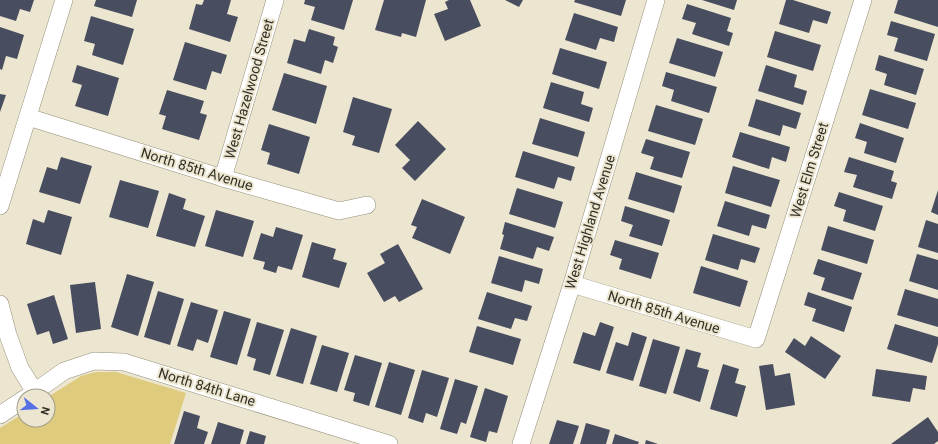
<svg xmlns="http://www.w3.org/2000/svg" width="938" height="444" font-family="Roboto,sans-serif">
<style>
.green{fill:#decb7e}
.building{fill:#484d5f}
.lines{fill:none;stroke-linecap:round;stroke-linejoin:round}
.street-casing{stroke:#948f7b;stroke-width:18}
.street{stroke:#fff;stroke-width:17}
.labels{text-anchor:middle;stroke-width:4;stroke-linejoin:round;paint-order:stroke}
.street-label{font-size:14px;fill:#312f27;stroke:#ece6d0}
</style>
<rect width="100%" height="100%" fill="#ece6d0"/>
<path class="green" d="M96 372H116L186 393 170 444H0V428L24 413V420H48V397L81 376Z"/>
<g class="building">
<path d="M0 0H34L30 12 20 9 16 21 0 16Z"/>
<path d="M96 0H137L132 17 94 6Z"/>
<path d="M204 0H231L227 14 238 17 230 42 189 29 196 4 202 5Z"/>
<path d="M305 0H353L344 30 311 20 315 7 304 4Z"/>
<path d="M384 0H426L416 37 402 33 401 37 375 30Z"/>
<path d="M449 0H470L481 26 445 41 434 14 448 9 445 2Z"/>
<path d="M505 0H523L519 7Z"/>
<path d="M575 0H626L621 16 574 2Z"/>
<path d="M702 0H737L734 10Z"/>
<path d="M786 0H793L831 12 827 24 813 20 809 33 779 24Z"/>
<path d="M898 0H938V27L894 13Z"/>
<path d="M687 4 731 18 727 31 733 33 729 46 692 34 696 23 682 19Z"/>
<path d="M574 13 618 27 614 42 600 38 596 50 565 40Z"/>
<path d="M91 16 134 29 123 65 92 55 95 44 84 41Z"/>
<path d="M891 21 935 34 927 61 894 51 898 38 887 35Z"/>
<path d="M0 27 24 35 17 59 6 56 2 70 0 69Z"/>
<path d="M309 29 335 37 333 45 338 47 333 63 325 60 321 74 287 63 294 39 305 42Z"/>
<path d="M775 31 821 45 813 71 767 57Z"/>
<path d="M677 38 723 52 715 77 669 63Z"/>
<path d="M185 42 227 55 221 74 212 71 206 90 173 80Z"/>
<path d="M560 48 607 62 599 89 552 74Z"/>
<path d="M879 55 924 69 916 95 884 85 887 74 875 70Z"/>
<path d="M77 65 119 78 108 116 75 106 82 85 72 82Z"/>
<path d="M766 65 797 75 794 87 807 91 803 105 758 91Z"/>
<path d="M666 72 717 87 709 113 671 101 674 90 662 86Z"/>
<path d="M284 73 327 86 316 124 272 110Z"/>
<path d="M551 82 584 92 581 104 593 108 589 122 543 108Z"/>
<path d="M870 89 916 103 908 129 862 115Z"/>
<path d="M167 90 204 101 200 113 207 115 199 140 162 129 166 116 159 114Z"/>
<path d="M0 94 6 95 0 112Z"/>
<path d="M353 97 392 109 379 153 352 145 355 136 343 132Z"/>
<path d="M756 99 801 113 796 129 783 125 780 136 748 126Z"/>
<path d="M656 105 703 119 695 145 648 131Z"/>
<path d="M540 118 585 132 578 157 532 144Z"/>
<path d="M418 121 446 149 415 181 402 168 410 160 395 145Z"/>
<path d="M860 123 904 138 896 163 864 153 867 142 855 138Z"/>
<path d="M269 124 310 137 299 174 267 164 270 153 261 150Z"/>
<path d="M740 132 790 147 786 162 772 157 769 169 732 157Z"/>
<path d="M646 139 690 152 682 178 650 169 654 157 641 153Z"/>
<path d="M523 151 575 167 571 181 558 177 554 189 515 177Z"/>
<path d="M61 157 92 166 80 204 39 192 47 167 57 170Z"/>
<path d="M849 157 894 171 891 181 897 183 892 199 853 187 857 175 844 172Z"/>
<path d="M733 166 780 180 771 207 725 193Z"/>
<path d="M636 172 682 186 674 213 628 199Z"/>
<path d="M120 180 159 191 148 228 109 217Z"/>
<path d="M517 188 563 202 555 228 509 214Z"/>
<path d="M938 190V215L931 212Z"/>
<path d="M839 192 883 206 875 231 843 221 846 210 834 206Z"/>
<path d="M169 193 186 199 183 209 205 216 195 247 156 236Z"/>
<path d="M422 199 465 217 450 254 412 238 417 227 411 225Z"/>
<path d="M725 201 770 215 766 229 752 225 749 236 717 226Z"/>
<path d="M625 206 670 220 662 246 629 236 633 225 621 221Z"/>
<path d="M48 210 72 217 61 255 26 244 33 219 44 223Z"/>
<path d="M216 210 254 221 243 257 205 246Z"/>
<path d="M926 220 938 224V253L918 247Z"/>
<path d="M505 222 554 237 549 251 537 247 533 259 500 249 504 235 502 234Z"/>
<path d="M828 226 874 240 867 264 821 250Z"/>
<path d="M276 227 303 235 292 270 278 266 276 273 263 269 265 262 253 259 261 233 273 237Z"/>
<path d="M713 234 760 248 755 263 741 259 738 270 705 260Z"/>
<path d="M615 240 659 253 651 279 619 269 622 259 610 255Z"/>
<path d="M312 242 336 249 333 259 347 263 339 288 302 277Z"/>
<path d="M398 244 423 289 399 302 395 296 384 302 367 273 385 263 380 254Z"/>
<path d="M917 254 938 260V290L909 281Z"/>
<path d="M499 256 543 269 539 284 525 280 522 292 491 283Z"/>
<path d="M818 259 862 273 853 300 821 290 825 278 813 274Z"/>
<path d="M701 266 748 281 740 307 693 293Z"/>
<path d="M127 274 154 282 138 336 111 327Z"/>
<path d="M95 282 101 329 76 333 70 285Z"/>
<path d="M905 289 938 299V327L897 315Z"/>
<path d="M158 291 184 299 170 345 144 337Z"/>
<path d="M487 292 532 306 527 321 515 318 511 329 478 319Z"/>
<path d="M808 292 852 307 844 332 812 321 816 309 804 305Z"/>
<path d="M54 295 68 339 53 344 49 331 37 335 27 304Z"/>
<path d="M191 302 218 310 208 343 197 339 193 351 177 346Z"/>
<path d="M224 311 251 319 237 365 210 357Z"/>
<path d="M257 322 284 330 270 375 253 370 256 359 247 356Z"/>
<path d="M600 322 614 327 600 371 573 363 583 332 595 336Z"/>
<path d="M895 324 938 337V344L932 363 887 349Z"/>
<path d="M477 326 521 339 513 365 469 352Z"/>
<path d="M291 328 317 336 303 384 276 376Z"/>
<path d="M632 332 647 337 633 381 606 373 616 342 628 346Z"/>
<path d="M811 336 841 356 825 379 785 352 794 338 805 346Z"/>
<path d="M653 339 680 347 666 394 639 386Z"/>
<path d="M322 345 349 353 337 392 310 384Z"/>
<path d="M686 349 701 353 697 367 709 370 700 402 673 393Z"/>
<path d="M355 355 382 363 369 406 353 401 355 393 344 390Z"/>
<path d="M389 362 415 370 401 415 375 407Z"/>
<path d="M723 364 739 369 735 383 746 386 737 417 710 409Z"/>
<path d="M773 364 775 376 790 373 795 405 766 410 759 366Z"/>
<path d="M876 369 927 376 925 390 913 388 910 402 872 396Z"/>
<path d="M422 370 449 378 437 417 426 413 423 423 408 418Z"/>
<path d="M455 379 478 386 466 424 461 422 457 434 440 429Z"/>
<path d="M485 388 508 396 497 433 489 431 486 442 470 437Z"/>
<path d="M184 411 200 416 197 428 208 432 204 444H174Z"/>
<path d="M928 417 938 432V441L934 444H891Z"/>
<path d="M557 420 579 426 573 444H549Z"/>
<path d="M218 422 244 430 240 444H211Z"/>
<path d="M586 423 610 430 606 444H580Z"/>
<path d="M250 431 266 436 264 444H246Z"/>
<path d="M615 434 639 442 638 444H612Z"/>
<path d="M646 440 658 444H645Z"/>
</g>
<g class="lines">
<g class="street-casing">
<g id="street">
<path d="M28 117 223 178 339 211 367 205"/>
<path d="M223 178 275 0"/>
<path d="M0 206 64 0"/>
<path d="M572 284 756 339 863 0"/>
<path d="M0 304 8 335 20 368 35 392"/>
<path d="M29 396 64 371 94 361 124 362 389 444"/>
<path d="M0 415 24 399"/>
<path d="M521 444 572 284 656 0"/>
</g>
</g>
<use href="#street" class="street"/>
</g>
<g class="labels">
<g class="street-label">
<text transform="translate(249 89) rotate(-74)" y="5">West Hazelwood Street</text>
<text transform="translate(197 169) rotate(17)" y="5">North 85th Avenue</text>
<text transform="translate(809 170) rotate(-73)" y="5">West Elm Street</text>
<text transform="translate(590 222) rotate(-73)" y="5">West Highland Avenue</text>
<text transform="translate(664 312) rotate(17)" y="5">North 85th Avenue</text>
<text transform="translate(207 387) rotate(17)" y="5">North 84th Lane</text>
</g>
</g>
<g transform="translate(36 408) rotate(107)"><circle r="19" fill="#ece6d0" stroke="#a19d8c"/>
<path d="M0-3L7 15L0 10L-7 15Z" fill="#5670e5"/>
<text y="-6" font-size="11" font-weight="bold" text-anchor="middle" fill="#312f27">N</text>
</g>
</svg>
